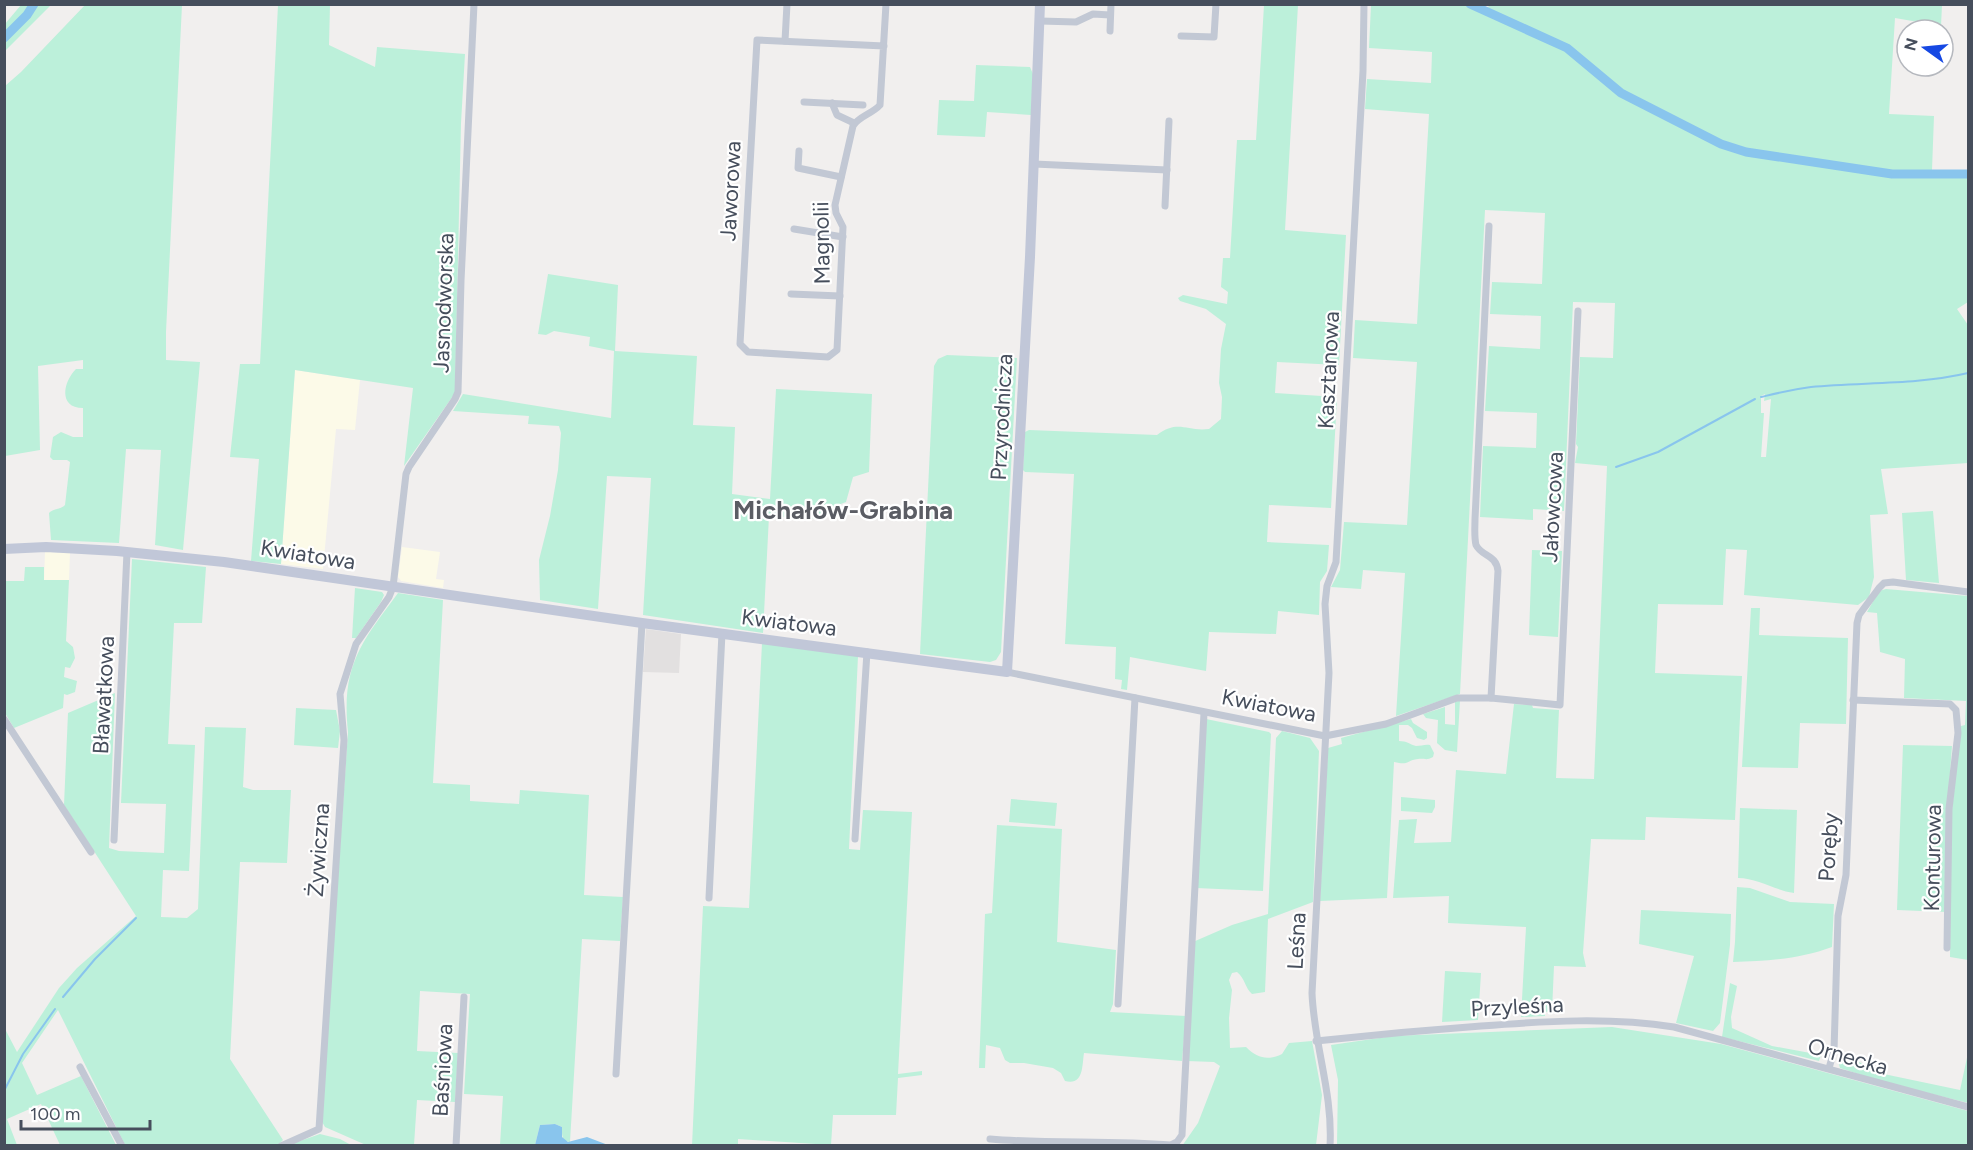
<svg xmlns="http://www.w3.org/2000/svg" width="1973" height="1150" font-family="Figtree,sans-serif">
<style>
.commercial{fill:#fcfae8}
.education{fill:#e2e0e0}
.green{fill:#bcf0da;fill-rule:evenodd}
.water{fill:#89c5ed}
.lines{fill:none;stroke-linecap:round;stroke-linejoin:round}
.stream{stroke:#89c5ed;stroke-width:2}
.canal{stroke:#89c5ed;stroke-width:9}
.street{stroke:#c2c8d4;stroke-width:7}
.secondary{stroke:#c1c7d8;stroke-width:10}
.labels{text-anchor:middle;stroke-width:4.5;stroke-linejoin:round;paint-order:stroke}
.street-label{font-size:22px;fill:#464e5c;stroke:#fff}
.quarter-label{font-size:26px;font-weight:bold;fill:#5b5d64;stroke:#fff}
</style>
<rect width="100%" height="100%" fill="#f1efee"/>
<g class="commercial">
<path d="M295 370 360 380 355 430 336 429 323 569 281 564Z"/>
<path d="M402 547 440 552 436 579 444 580 443 588 401 581 398 577Z"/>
<path d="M45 552 70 553 69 580H44Z"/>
</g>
<path class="education" d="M646 629 681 634 679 673 643 672Z"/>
<g class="green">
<path d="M86 4 182 5 166 332V360L200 362 183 550 155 545 161 450 126 449 119 543 51 540 49 513C54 508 60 510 65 505L70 462 67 460H53L50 457 53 437 61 432 73 437H83V408C58 408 63 382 76 369H83V360L38 366 40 450 5 456V86L21 72Z"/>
<path d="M1477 4 1488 9 1489 4 1942 5 1941 26 1895 18 1889 114 1934 116 1932 170H1968V302L1957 309 1968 325V463L1881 469 1888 514 1870 515 1874 577 1869 597 1858 605 1744 595 1747 550 1726 549 1723 605 1658 604 1655 673 1742 676 1735 820 1646 817 1645 840 1591 839 1583 953 1586 967 1554 966 1552 1011 1545 1012V1016L1521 1017 1526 927 1448 923 1449 896 1393 898 1399 820 1417 819 1414 843 1451 842 1456 770 1506 774 1514 704 1532 705 1533 708 1559 710 1556 778 1594 779 1607 466 1575 463 1578 447 1576 444 1580 357 1613 358 1615 303 1573 302 1564 511 1533 509V520L1480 517 1483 446 1536 448 1537 413 1485 411 1489 346 1540 349 1541 316 1490 314 1492 282 1542 284 1545 213 1485 210 1460 694 1396 716 1405 573 1363 570 1361 589 1331 587 1340 570 1344 522 1407 525 1417 362 1353 358 1355 320 1417 324 1429 114 1365 109 1367 79 1431 83 1432 52 1369 48 1371 5ZM1765 394 1764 401 1771 399 1766 457H1761L1764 413H1761V396Z"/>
<path d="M21 5H51L5 51V24Z"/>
<path d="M278 5H330L329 45 375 67 377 47 465 54 461 123 455 393 404 466 413 388 295 370 281 564 251 561 259 459 230 457 240 364H260Z"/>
<path d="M1264 5H1298L1285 230 1346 235 1339 365 1277 362 1275 393 1337 397 1331 508 1269 505 1267 542 1329 545 1327 571 1320 582 1319 615 1278 611 1276 634 1209 632 1206 671 1130 657 1127 690 1121 689 1122 680 1115 679 1116 647 1065 644 1074 474 1025 472 1023 470 1025 432 1029 430 1157 435C1178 419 1187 432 1209 429L1221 419 1222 397 1219 383 1221 349 1226 324 1206 309 1180 301 1178 298 1183 295 1227 304 1228 292 1221 287 1223 258H1230L1237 140H1256Z"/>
<path d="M976 65 1030 67 1033 74 1031 115 987 112 985 137 937 135 939 100 974 101Z"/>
<path d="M548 274 618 285 615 351 697 356 693 425 735 427 732 494 770 499 776 389 872 394 869 472 853 477 846 502 830 508 819 519 769 516 763 633 643 615 651 478 607 476 598 609 540 600 539 560 550 516 558 470 561 433 559 426 528 424 529 416 453 411 463 394 611 418 614 351 589 346 590 337 554 331 546 335 538 334Z"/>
<path d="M947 355 1017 358 1001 652 996 660 990 662 920 654 934 366 938 359Z"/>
<path d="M1933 511 1939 583 1906 580 1902 513Z"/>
<path d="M1532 550 1562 551 1558 637 1529 635Z"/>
<path d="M132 559 206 567 202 623H174L168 744 195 745 189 871 163 870 161 917 187 918 198 909 205 727 246 728 243 787 253 790H291L287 863 240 862 230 1059 283 1140 277 1146 125 1145 58 1010 22 1063 37 1095 81 1076 116 1145H60L41 1104 7 1119 17 1145H5L4 1027 17 1052 59 988 77 968 136 916 64 805 68 713 115 693 109 848 119 851 164 853 166 804 121 803Z"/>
<path d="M25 567H44V580H69L66 641 73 647 75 658 70 668 65 667 64 677 77 681 75 692 67 695 64 694 63 708 14 728 5 713V581H24Z"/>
<path d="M355 588 382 592 384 595 381 602 356 638H352Z"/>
<path d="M1886 589 1968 596V960L1950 957 1951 819 1961 726 1965 725 1966 701 1904 698 1905 659 1880 652 1877 613 1867 612 1879 591Z"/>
<path d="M398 593 443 600 433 783 470 785V801L519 804 520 790 589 795 584 895 623 897 620 941 582 939 570 1142C561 1141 562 1134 562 1127L555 1124 540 1125 535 1145H500L503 1096 464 1094 470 994 420 991 417 1051 458 1053 455 1102 417 1100 414 1145H366L325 1127 321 1120 348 732C341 666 361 643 398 593Z"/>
<path d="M1751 608H1760L1759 635 1848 638 1846 724 1800 723 1798 768 1742 767Z"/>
<path d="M762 643 858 656 849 849 860 850 863 810 912 812 898 1074 922 1071V1075L898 1078 896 1115H833L831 1145 738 1139V1145L692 1146 703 906 749 908Z"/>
<path d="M1460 700 1457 752 1445 750 1437 743 1438 720 1426 718 1423 714 1445 707V724L1455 725V702Z"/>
<path d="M296 708 336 710 340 731 338 748 294 745Z"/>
<path d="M1206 719 1269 732 1271 734 1263 891 1196 888Z"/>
<path d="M1411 719 1413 723 1427 732V738L1424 740 1417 738 1412 728 1408 725H1399V741C1407 741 1409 744 1416 746 1421 746 1425 744 1430 745L1434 753 1433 757C1426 761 1425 758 1418 759 1406 760 1410 766 1394 762L1387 898 1320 901 1328 748 1342 744 1341 738Z"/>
<path d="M1282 731 1310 738 1319 751 1313 902 1268 919 1265 992 1252 994C1245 988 1245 978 1237 972L1232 973 1229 980 1232 990 1229 1018 1230 1048 1246 1047C1257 1058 1268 1061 1282 1054L1289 1043 1312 1041 1322 1095 1316 1145 1182 1146 1198 1123 1220 1066 1214 1062 1187 1061 1193 942 1232 925 1268 914 1276 738Z"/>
<path d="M1903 745 1952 746 1947 815 1946 912 1897 910Z"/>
<path d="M1401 797 1435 800V807L1432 813 1401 811Z"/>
<path d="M1011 799 1057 803 1055 826 1009 822Z"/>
<path d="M1740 808 1797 810 1794 893C1774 890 1757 878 1738 878Z"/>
<path d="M997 825 1062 829 1057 942 1116 950 1113 1004 1110 1012 1186 1016 1182 1061 1084 1053C1082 1065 1084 1086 1065 1081L1061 1073 1053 1068 1024 1063H1010L1005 1060 1000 1048 986 1045 985 1068H979L985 914 992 913Z"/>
<path d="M1737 887 1750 888 1790 902 1834 904 1832 947C1800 959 1767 961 1733 962L1735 942Z"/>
<path d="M1641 910 1731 914 1730 945 1720 1023 1713 1031 1676 1023 1694 956 1639 944Z"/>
<path d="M1445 971 1481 973 1478 1020 1442 1022Z"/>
<path d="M1730 983 1737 986 1731 1017 1732 1028 1772 1046 1821 1055 1819 1061 1722 1037Z"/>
<path d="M1612 1027 1721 1044 1968 1111V1145H1337L1338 1080 1331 1045 1393 1036Z"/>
<path d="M1841 1052 1879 1073 1960 1090 1968 1053V1103L1880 1081 1840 1068 1838 1061Z"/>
<path d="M320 1134 340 1139 351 1145 286 1146Z"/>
</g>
<path class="water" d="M555 1124 562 1127V1137L568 1142 587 1137 608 1145H535L540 1125Z"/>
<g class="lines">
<g class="stream">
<path d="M1761 397C1778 393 1794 389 1811 387 1864 382 1917 385 1968 373"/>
<path d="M1616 467 1658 452 1755 399"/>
<path d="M63 997 95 959 136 918"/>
<path d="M5 1089 23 1054 55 1009"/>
</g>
<g class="canal">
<path d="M1470 4 1567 48 1621 93 1721 144 1746 152 1892 174H1968"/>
<path d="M4 38 27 15 34 4"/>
</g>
<g class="street">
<path d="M1040 21 1076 22 1093 14 1110 15"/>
<path d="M1110 31 1111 4"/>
<path d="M1181 36 1214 37 1216 4"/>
<path d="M785 41 787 4"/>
<path d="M884 46 757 40 740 344 748 352 828 357 837 350 843 227 836 213 835 205 853 126C859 116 872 114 880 105L886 4"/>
<path d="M804 102 863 105"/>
<path d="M832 103 837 115 854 123"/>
<path d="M799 151 798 168 841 177"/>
<path d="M1034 164 1167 170"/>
<path d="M1165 206 1169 121"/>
<path d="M1489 226 1475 519C1475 527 1474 537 1476 545 1482 557 1496 554 1498 571L1491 698"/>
<path d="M794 229 843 237"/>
<path d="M791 294 840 296"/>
<path d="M1007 672 1325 736 1386 724 1457 698H1491L1560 705 1578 311"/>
<path d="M1853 700 1950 704 1956 710 1958 733 1949 809 1947 948"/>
<path d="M4 719 91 852"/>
<path d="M855 839 867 652"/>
<path d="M114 840 127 552"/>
<path d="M709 898 722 633"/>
<path d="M1118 1004 1135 698"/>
<path d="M1316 1041C1371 1035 1426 1030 1481 1026 1546 1021 1610 1017 1674 1027L1968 1107"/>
<path d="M80 1067 122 1146"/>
<path d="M1829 1068 1834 1051 1838 916 1846 875 1857 623 1859 615 1879 588 1884 583 1893 582 1968 592"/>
<path d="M616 1074 642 623"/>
<path d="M990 1139C1050 1144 1110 1140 1171 1145L1177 1142 1182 1135 1204 713"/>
<path d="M281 1146 319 1129 344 740 340 694 356 644 389 597 393 587 406 474 409 467 455 399 458 392 461 281 474 4"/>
<path d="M456 1146 464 997"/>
<path d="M1330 1146C1333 1093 1314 1045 1312 993L1329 673 1325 604 1327 586 1336 562 1363 71 1364 4"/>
</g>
<path class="secondary" d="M4 549 46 547 117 551 224 562 642 623 1007 672 1030 257 1040 4"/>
</g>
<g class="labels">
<g class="street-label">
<text transform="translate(730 191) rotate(-87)" y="8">Jaworowa</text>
<text transform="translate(821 243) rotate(-91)" y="8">Magnolii</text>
<text transform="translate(443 303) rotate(-88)" y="8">Jasnodworska</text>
<text transform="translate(1328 370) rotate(-87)" y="8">Kasztanowa</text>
<text transform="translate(1001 417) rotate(-87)" y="8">Przyrodnicza</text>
<text transform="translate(1552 507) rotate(-87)" y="8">Jałowcowa</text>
<text transform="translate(308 554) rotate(9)" y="8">Kwiatowa</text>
<text transform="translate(789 622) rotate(7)" y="8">Kwiatowa</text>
<text transform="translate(103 695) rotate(-87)" y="8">Bławatkowa</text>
<text transform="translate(1269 705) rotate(11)" y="8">Kwiatowa</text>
<text transform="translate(1828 847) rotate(-86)" y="8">Poręby</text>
<text transform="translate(318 850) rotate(-86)" y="8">Żywiczna</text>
<text transform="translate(1932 858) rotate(-89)" y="8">Konturowa</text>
<text transform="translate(1296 941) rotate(-87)" y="8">Leśna</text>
<text transform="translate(1517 1006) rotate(-3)" y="8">Przyleśna</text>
<text transform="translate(1848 1056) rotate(16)" y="8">Ornecka</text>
<text transform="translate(442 1070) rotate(-87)" y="8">Baśniowa</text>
</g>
<g class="quarter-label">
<text x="843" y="519">Michałów-Grabina</text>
</g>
</g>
<rect width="1973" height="1150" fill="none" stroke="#464e5c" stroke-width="12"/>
<g transform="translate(1925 48) rotate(285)"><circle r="28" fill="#ffffff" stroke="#b5b8be" stroke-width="1.5"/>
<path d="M0-4.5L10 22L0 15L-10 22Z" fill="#1648e3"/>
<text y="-9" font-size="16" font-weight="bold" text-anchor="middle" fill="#464e5c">N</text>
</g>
<path d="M21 1120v9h129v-9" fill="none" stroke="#464e5c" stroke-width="3"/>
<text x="30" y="1120" font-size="18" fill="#464e5c" stroke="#ffffff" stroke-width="4.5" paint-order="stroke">100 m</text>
</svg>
